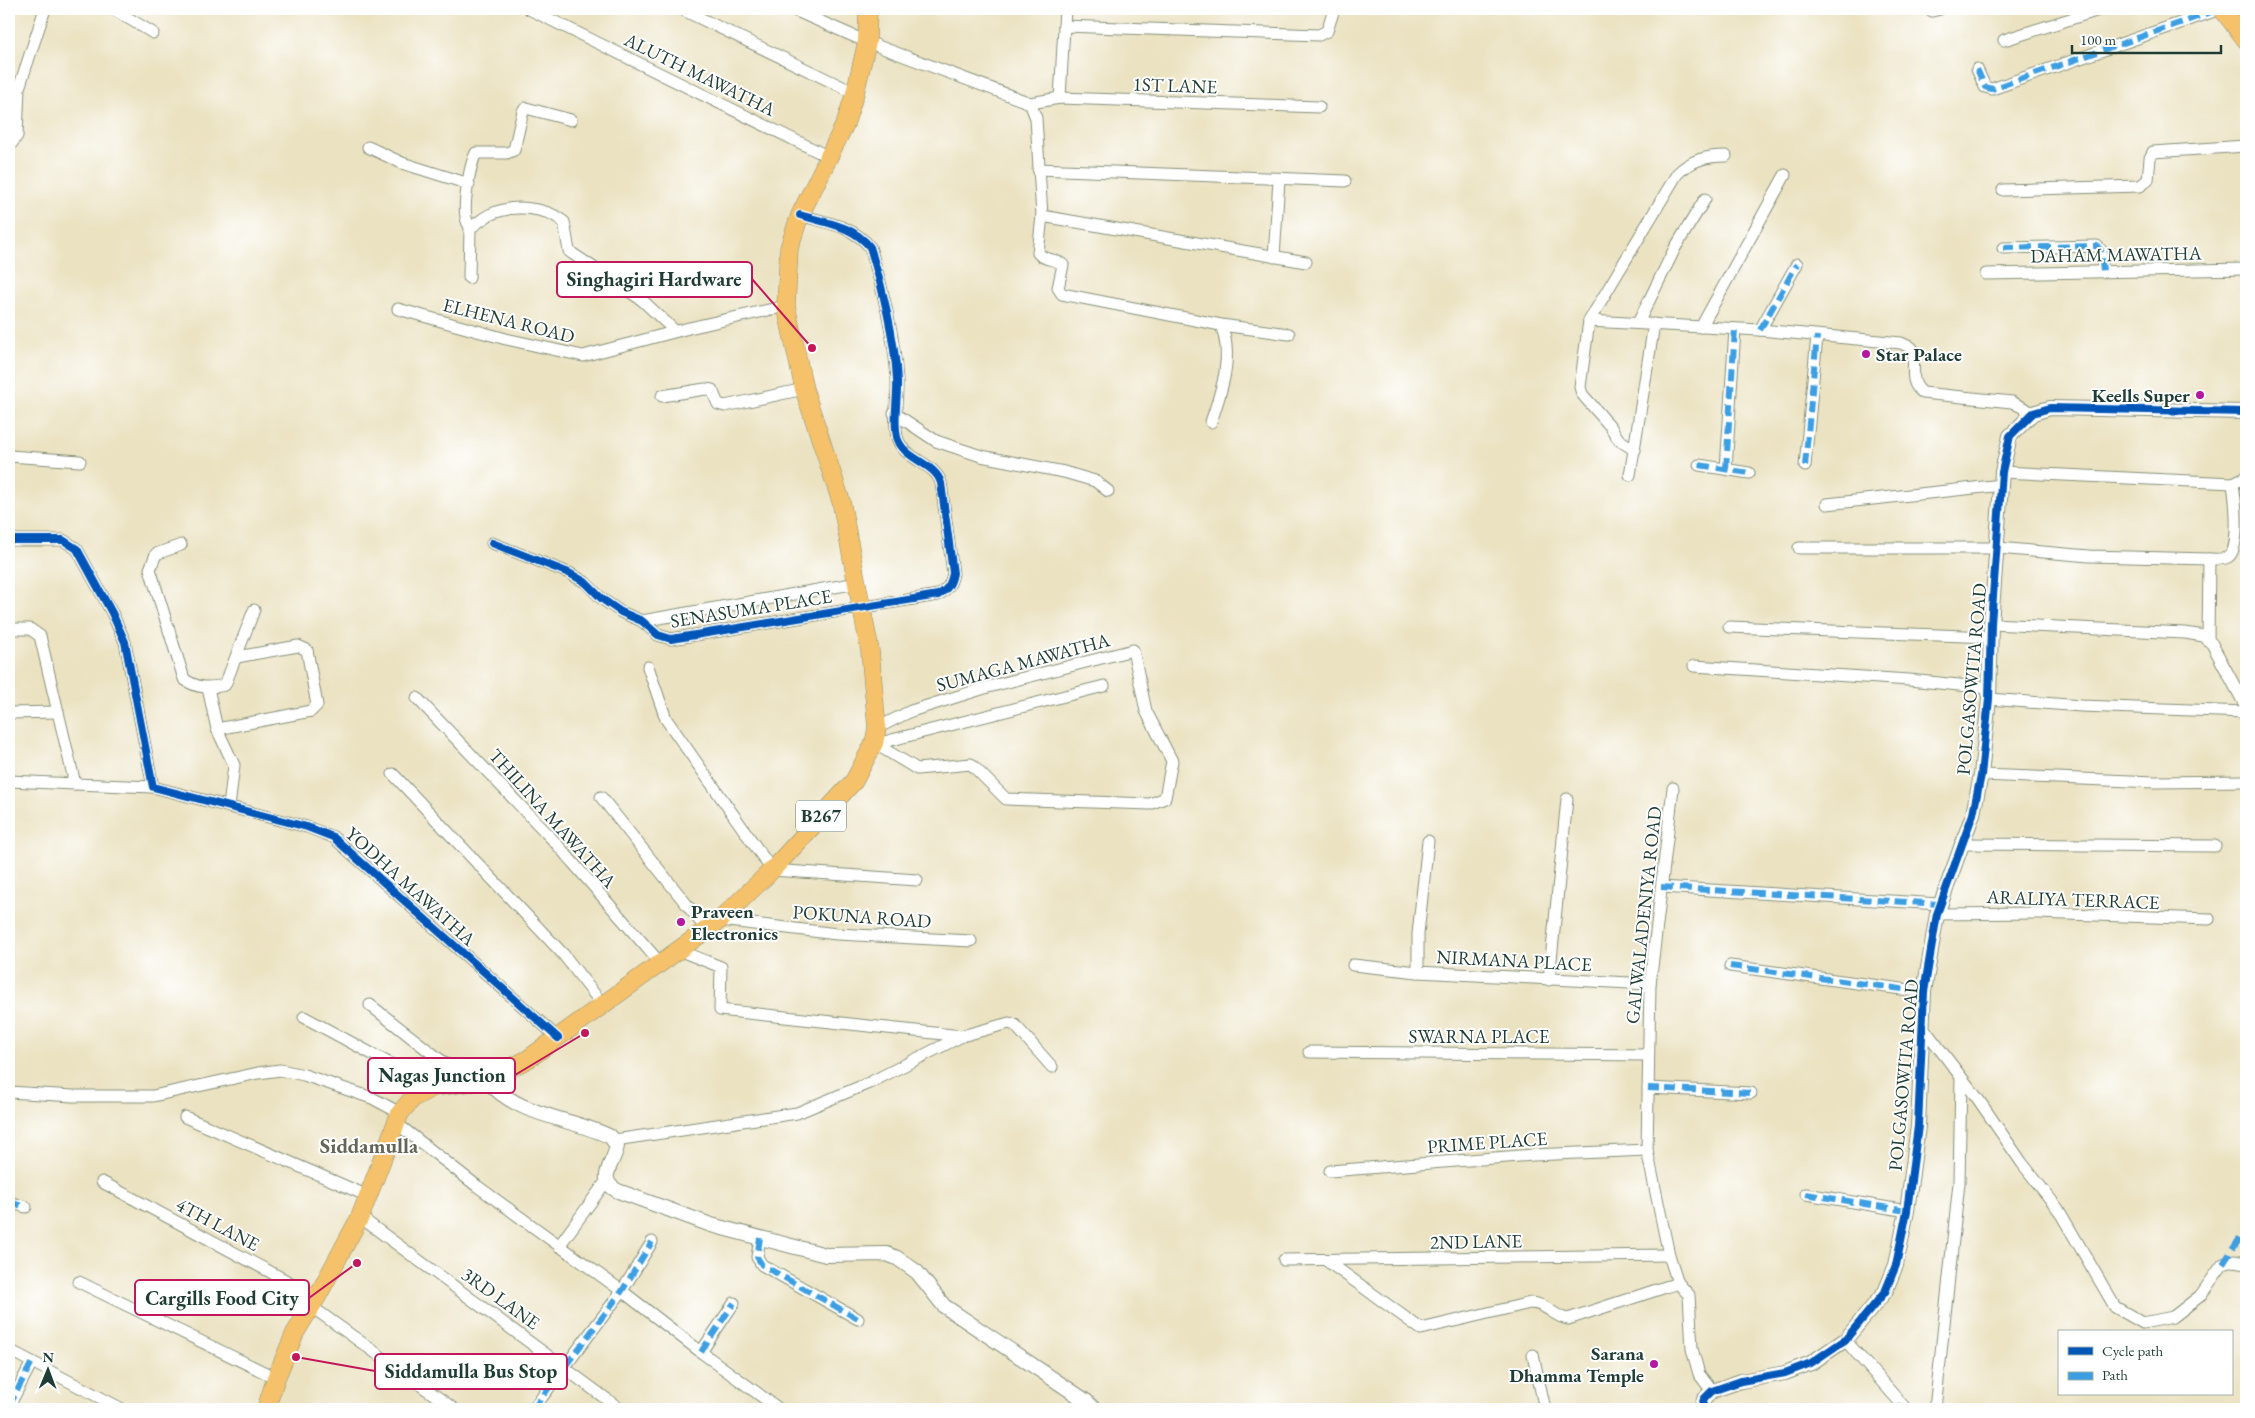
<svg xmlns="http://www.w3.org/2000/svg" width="2255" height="1418" font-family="'EB Garamond',serif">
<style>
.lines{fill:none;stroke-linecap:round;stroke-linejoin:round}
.minor-casing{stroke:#85907a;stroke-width:13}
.tertiary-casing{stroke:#85907a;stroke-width:16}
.primary-casing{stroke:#85907a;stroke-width:19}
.minor{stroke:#fff;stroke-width:11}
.tertiary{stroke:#fff;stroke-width:14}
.primary{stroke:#f5c16b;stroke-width:18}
.quiet{stroke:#3c9ee2;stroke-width:6;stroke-dasharray:12 6;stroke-linecap:butt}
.cycleway-casing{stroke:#fff;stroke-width:11}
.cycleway{stroke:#0057b8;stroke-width:8}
.poi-dot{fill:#b5179e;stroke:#fff;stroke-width:2}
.labels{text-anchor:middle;stroke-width:4;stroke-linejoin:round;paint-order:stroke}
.shield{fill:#fff;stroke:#627771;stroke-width:1}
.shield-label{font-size:18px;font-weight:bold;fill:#1f3d34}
.street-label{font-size:19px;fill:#1f3d34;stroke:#fff}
.poi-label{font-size:19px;font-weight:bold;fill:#1f3d34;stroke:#fff;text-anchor:start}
.quarter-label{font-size:21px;font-weight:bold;fill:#636657;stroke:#fff}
.leader{fill:none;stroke:#c2185b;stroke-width:2}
.callout-dot{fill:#c2185b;stroke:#fff;stroke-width:2}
.callout{fill:#fff;stroke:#c2185b;stroke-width:2}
.callout-label{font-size:20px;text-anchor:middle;font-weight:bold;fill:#1f3d34}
</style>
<rect width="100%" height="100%" fill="#fff"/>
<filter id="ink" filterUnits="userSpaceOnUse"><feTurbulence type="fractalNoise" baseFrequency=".02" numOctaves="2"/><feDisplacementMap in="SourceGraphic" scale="10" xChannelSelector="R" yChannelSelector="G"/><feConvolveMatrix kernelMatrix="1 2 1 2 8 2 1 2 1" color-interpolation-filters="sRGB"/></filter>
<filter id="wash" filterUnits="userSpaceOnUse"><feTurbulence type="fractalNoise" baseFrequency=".0096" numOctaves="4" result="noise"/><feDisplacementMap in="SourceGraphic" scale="20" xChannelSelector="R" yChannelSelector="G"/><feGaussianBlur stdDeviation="1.12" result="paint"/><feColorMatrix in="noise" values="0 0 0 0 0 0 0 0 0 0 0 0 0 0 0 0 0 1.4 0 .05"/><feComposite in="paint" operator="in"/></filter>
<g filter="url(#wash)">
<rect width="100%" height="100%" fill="#ebe2c1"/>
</g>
<g filter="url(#ink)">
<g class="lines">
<g class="minor-casing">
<g id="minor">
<path d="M113 9 153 33"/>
<path d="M529 9 829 157"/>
<path d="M681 9 855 93"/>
<path d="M792 9 867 42 1030 103 1036 118 1042 216 1038 253C1044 261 1056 258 1063 265L1058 288 1062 294 1221 325 1289 334"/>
<path d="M1932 11 1940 9"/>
<path d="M1064 26 1319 35 1327 31 1334 9"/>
<path d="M2004 40 2102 9"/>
<path d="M1977 69 1985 87 1992 89 2220 9"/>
<path d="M1060 98 1065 9"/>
<path d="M1030 103 1060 98 1319 107"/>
<path d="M9 147 17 136 19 88 45 9"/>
<path d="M368 147 402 163 469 184"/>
<path d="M1038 169 1345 181"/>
<path d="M2003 190 2140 186 2148 180 2150 158 2153 152 2246 146"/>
<path d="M1042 216 1306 262"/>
<path d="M470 226C459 218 470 165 476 153H507L514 150 523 111 526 108 571 120"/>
<path d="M2003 248 2097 246 2101 250 2103 271"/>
<path d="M1274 257 1279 180"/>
<path d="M1986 274 2246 269"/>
<path d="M469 278 470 226H473C478 223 483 218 489 215 511 204 545 206 564 222L569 251 573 254 642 300 675 331"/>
<path d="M398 309 506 339 583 356 689 328 786 306"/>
<path d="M1589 321 1760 330 1901 343 1912 348C1917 365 1907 382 1923 393L2012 402 2033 413"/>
<path d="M1638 323 1675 248 1705 199"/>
<path d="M1701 327 1785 175"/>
<path d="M1760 330 1797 264"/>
<path d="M662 396 705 389 712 390 718 404 725 406 804 389"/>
<path d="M894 413 936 441 981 456 1064 472 1095 481 1108 491"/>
<path d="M1211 422C1221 392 1234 357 1221 325"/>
<path d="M1635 450 1619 440 1610 426 1582 394 1580 387 1589 321 1677 174C1691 160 1706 156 1726 156"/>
<path d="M9 456 80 461"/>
<path d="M1699 465 1749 473"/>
<path d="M1805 466 1817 336"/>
<path d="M1726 469 1735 329"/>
<path d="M2002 472 2233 483 2246 477"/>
<path d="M1630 475 1654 324"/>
<path d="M1827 504 2002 485"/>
<path d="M9 540H63L77 549 112 613 125 642 153 787 307 827 333 837 558 1038"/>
<path d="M492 543 569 573 585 582 602 599 621 612 642 621 658 635 671 639 938 595C948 589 951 584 953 573L941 483C935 462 903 460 897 437 893 417 898 399 897 380 895 340 882 285 870 247 852 225 826 223 800 215"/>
<path d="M181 545 156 554 150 569 184 679C197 689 210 688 225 685L254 610"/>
<path d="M1799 548H1998L2089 556 2209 559C2214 559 2223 560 2228 557 2241 549 2235 497 2233 483"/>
<path d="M642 621 857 583"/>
<path d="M1991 624 2185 633 2204 636 2212 644 2246 707"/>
<path d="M1729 627 1991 637"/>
<path d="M9 629H30L40 636 75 784 153 787"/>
<path d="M2208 640 2209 559"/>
<path d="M1694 666 1909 680 1989 688"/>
<path d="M648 667 666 719 772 870 917 880"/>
<path d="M208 688 217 729 234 765 229 807"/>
<path d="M417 698 554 841 661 964"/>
<path d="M1989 699 2081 706 2246 712"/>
<path d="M9 713 58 712"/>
<path d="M217 729 311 711 317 705 307 650 298 646 237 657"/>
<path d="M874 743 917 769 971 764 1006 799 1150 804 1165 798 1172 761 1146 711 1133 650 988 687 911 711 877 728"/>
<path d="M876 744 1104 686"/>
<path d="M393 774 563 954 602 1004"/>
<path d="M1981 775 2155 782 2246 781"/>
<path d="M9 781 75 784"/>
<path d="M1673 788 1650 984 1647 1150 1669 1255 1678 1283 1689 1295 1692 1349 1699 1374 1712 1391"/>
<path d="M601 797 707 930"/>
<path d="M1428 841 1418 934V972L1650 984"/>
<path d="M1962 844 2215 846"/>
<path d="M1661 887 1940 904"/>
<path d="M1937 914 2038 913 2209 919"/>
<path d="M720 920 837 934 971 941"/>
<path d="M678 950 721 967 720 1010 962 1036"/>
<path d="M1353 965 1418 972"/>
<path d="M1730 966 1924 992"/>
<path d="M1549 980 1567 799"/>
<path d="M370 1005 470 1083"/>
<path d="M304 1017 433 1087"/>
<path d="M1922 1026 1978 1099 2022 1163 2058 1209 2115 1307 2143 1323 2173 1317 2200 1296 2223 1264 2234 1261 2246 1263"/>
<path d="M1309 1052 1648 1055"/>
<path d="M1648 1088 1751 1093"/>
<path d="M9 1092 73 1096H153L258 1073 280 1070 304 1075 372 1098 400 1113"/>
<path d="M185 1117 368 1196"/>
<path d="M396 1123 477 1186 622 1291 701 1352 779 1409"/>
<path d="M615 1140 797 1113 869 1083 962 1036 1009 1023 1015 1025 1052 1067"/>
<path d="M1330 1171 1533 1155 1647 1150"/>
<path d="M102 1182 317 1297"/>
<path d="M1806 1194 1907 1211"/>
<path d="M9 1202 26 1207"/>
<path d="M360 1217 620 1409"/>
<path d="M760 1238 757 1257 762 1265 858 1319"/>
<path d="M559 1246 607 1180"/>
<path d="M1284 1260 1669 1255"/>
<path d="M1327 1261 1421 1329 1530 1303C1546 1303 1554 1317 1568 1319L1678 1283"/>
<path d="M79 1282 276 1378"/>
<path d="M312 1307 454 1409"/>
<path d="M1845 1340 1906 1409"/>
<path d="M9 1350 122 1409"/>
<path d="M701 1352 734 1303"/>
<path d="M1533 1355 1545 1409"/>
<path d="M9 1406 32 1362"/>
<path d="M533 1409 622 1291 652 1242"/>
<path d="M1935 1409 1959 1183 1961 1077"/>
</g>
</g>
<g class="tertiary-casing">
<g id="tertiary">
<path d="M487 1080C518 1117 570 1117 611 1137L617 1146C614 1164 595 1179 618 1191L711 1225 826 1255 887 1254 897 1258 917 1272 944 1306 1086 1401 1094 1409"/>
<path d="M1701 1409 1704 1399 1712 1391 1741 1381 1785 1373 1811 1363 1845 1340 1885 1292 1896 1265 1907 1211 1918 1126 1924 992 1937 914 1973 814 1981 775 1989 699 1991 624 2002 472 2010 436 2033 413 2050 408 2246 412"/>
</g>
</g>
<g class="primary-casing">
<g id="primary">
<path d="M2222 9 2246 40"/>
<path d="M266 1409 276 1378 295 1333 317 1297 360 1217 400 1113 413 1098 433 1087 487 1080 528 1059 720 920 772 870 854 781 874 743 877 728 870 651 841 501 804 389 786 306 789 248 800 215 845 124 855 93 867 42 868 9"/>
</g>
</g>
<use href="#minor" class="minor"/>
<use href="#tertiary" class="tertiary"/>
<use href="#primary" class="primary"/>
<g class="quiet">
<path d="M1977 69 1985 87 1992 89 2220 9"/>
<path d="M2003 248 2097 246 2101 250 2103 271"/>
<path d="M1760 330 1797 264"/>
<path d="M1699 465 1749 473"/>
<path d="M1805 466 1817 336"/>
<path d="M1726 469 1735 329"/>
<path d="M1661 887 1940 904"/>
<path d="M1730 966 1924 992"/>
<path d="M1648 1088 1751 1093"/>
<path d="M1806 1194 1907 1211"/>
<path d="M9 1202 26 1207"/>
<path d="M760 1238 757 1257 762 1265 858 1319"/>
<path d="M2223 1264 2246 1229"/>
<path d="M701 1352 734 1303"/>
<path d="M9 1406 32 1362"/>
<path d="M533 1409 622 1291 652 1242"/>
<path d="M1896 1409 1902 1405"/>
</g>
<g class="cycleway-casing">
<g id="cycleway">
<path d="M9 540H63L77 549 112 613 125 642 153 787 307 827 333 837 558 1038"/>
<path d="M492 543 569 573 585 582 602 599 621 612 642 621 658 635 671 639 938 595C948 589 951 584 953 573L941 483C935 462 903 460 897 437 893 417 898 399 897 380 895 340 882 285 870 247 852 225 826 223 800 215"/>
<path d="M1701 1409 1704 1399 1712 1391 1741 1381 1785 1373 1811 1363 1845 1340 1885 1292 1896 1265 1907 1211 1918 1126 1924 992 1937 914 1973 814 1981 775 1989 699 1991 624 2002 472 2010 436 2033 413 2050 408 2246 412"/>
</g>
</g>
<use href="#cycleway" class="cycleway"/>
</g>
</g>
<g class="poi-dot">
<circle cx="1866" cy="354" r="5"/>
<circle cx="2200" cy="395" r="5"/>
<circle cx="681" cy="922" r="5"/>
<circle cx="1654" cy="1364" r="5"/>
</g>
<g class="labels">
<rect class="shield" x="796" y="800.5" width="50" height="31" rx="4"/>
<g class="shield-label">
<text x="821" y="822">B267</text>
</g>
<g class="street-label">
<text transform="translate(700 74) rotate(26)" y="7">ALUTH MAWATHA</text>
<text transform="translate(1175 85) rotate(2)" y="7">1ST LANE</text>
<text transform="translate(2116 254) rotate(-1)" y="7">DAHAM MAWATHA</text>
<text transform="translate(509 320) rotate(14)" y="7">ELHENA ROAD</text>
<text transform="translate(751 608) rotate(-9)" y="7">SENASUMA PLACE</text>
<text transform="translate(1023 662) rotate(-15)" y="7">SUMAGA MAWATHA</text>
<text transform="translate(1971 679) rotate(-85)" y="7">POLGASOWITA ROAD</text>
<text transform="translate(553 818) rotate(48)" y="7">THILINA MAWATHA</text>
<text transform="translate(411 886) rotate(42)" y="7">YODHA MAWATHA</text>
<text transform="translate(2073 899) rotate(2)" y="7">ARALIYA TERRACE</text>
<text transform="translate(1643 915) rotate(-84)" y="7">GALWALADENIYA ROAD</text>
<text transform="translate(862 916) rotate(4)" y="7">POKUNA ROAD</text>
<text transform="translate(1514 960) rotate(3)" y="7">NIRMANA PLACE</text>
<text x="1479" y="1043">SWARNA PLACE</text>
<text transform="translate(1903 1075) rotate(-85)" y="7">POLGASOWITA ROAD</text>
<text transform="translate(1487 1142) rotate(-4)" y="7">PRIME PLACE</text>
<text transform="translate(218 1224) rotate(28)" y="7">4TH LANE</text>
<text transform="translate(1476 1241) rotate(-1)" y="7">2ND LANE</text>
<text transform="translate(501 1298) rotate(36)" y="7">3RD LANE</text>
</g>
<g class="poi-label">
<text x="1876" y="361">Star Palace</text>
<text x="2190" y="402" text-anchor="end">Keells Super</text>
<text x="691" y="918">Praveen<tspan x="691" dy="22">Electronics</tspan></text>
<text x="1644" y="1360" text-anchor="end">Sarana<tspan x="1644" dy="22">Dhamma Temple</tspan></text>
</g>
<g class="quarter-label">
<text x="369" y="1153">Siddamulla</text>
</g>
</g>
<path class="leader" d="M812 348L752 279M585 1033L515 1075M357 1263L309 1298M296 1357L375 1371"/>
<g class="callout-dot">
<circle cx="812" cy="348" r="5"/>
<circle cx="585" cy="1033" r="5"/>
<circle cx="357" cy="1263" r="5"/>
<circle cx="296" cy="1357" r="5"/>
</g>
<g class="callout">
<rect x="557" y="262" width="195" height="35" rx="5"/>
<rect x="368" y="1058" width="147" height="35" rx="5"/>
<rect x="135" y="1280" width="174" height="35" rx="5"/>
<rect x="375" y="1354" width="192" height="35" rx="5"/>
</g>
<g class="callout-label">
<text x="654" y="286">Singhagiri Hardware</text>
<text x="442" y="1082">Nagas Junction</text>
<text x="222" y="1305">Cargills Food City</text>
<text x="471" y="1378">Siddamulla Bus Stop</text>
</g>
<rect width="2255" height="1418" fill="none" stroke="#fff" stroke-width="30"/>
<rect x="2058" y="1330" width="175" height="65" fill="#ffffff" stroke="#a5b1ae"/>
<rect x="2068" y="1347" width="25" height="8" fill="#0057b8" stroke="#a5b1ae"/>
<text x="2102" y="1356" font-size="15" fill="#1f3d34">Cycle path</text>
<rect x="2068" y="1372" width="25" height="8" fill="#3c9ee2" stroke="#a5b1ae"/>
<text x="2102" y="1380" font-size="15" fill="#1f3d34">Path</text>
<g transform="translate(48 1370) rotate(1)" stroke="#ffffff" stroke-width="4" paint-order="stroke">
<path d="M0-4L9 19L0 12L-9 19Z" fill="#1f3d34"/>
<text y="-8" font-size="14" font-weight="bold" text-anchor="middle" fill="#1f3d34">N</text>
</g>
<path d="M2072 45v8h149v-8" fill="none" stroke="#1f3d34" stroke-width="2.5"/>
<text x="2080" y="45" font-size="15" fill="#1f3d34" stroke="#ffffff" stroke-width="4" paint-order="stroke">100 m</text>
</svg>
